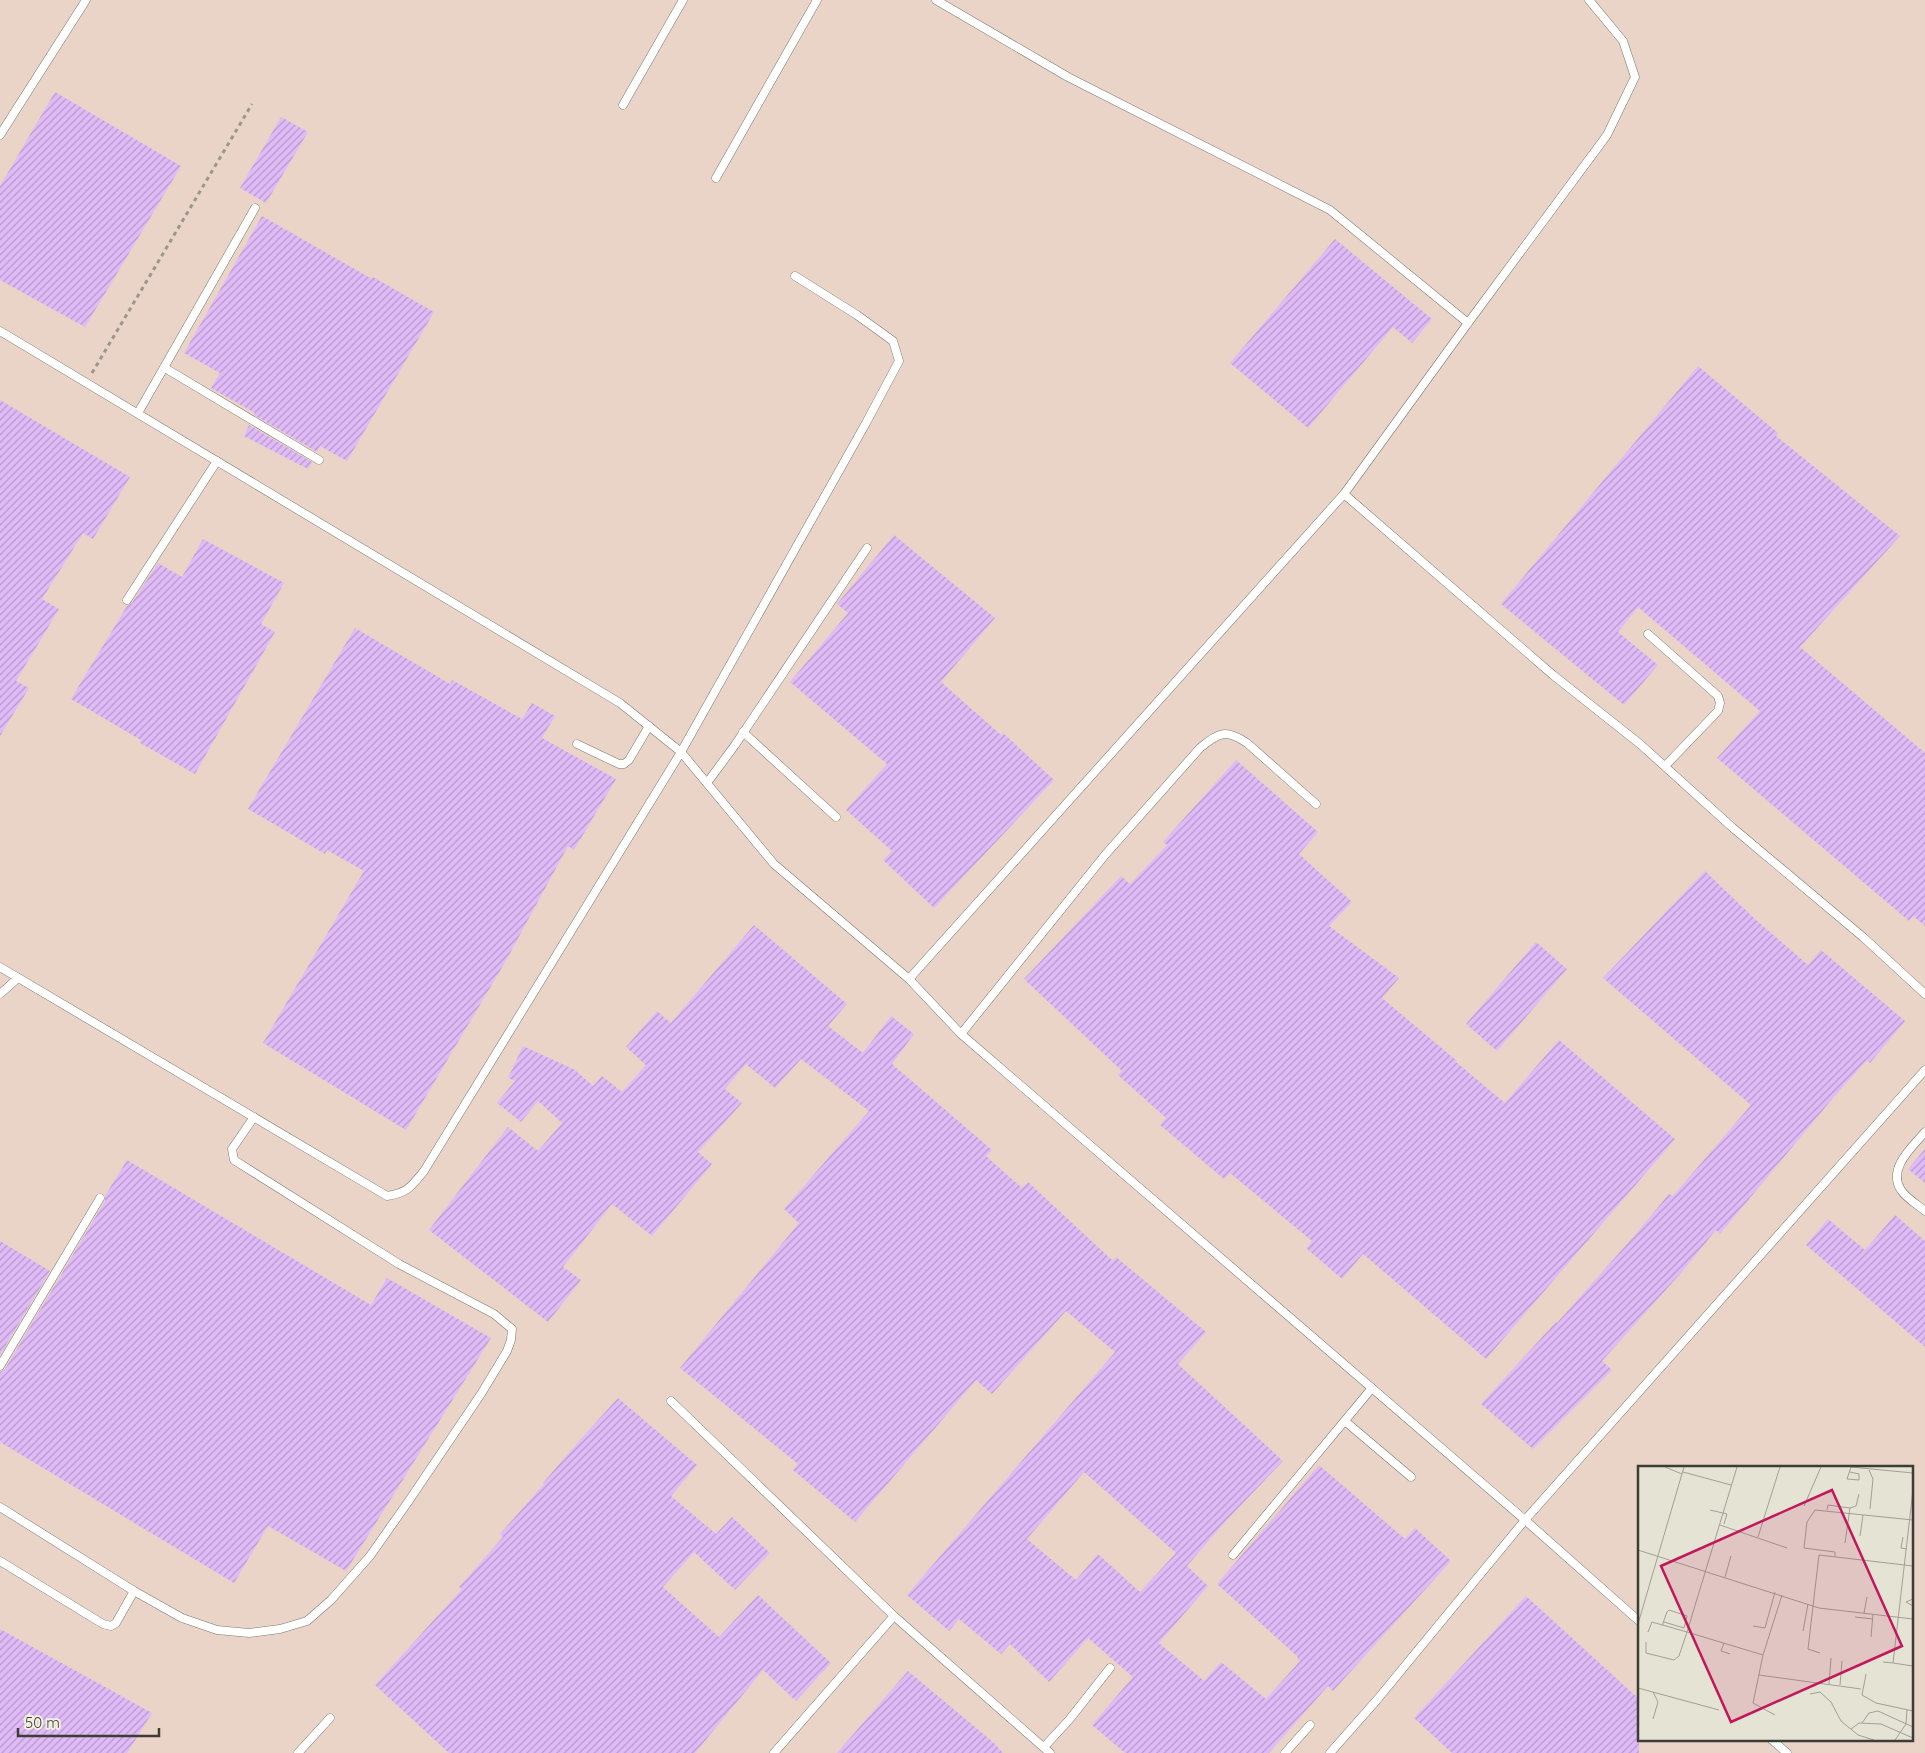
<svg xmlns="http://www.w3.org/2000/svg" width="1925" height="1753" font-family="Quicksand,sans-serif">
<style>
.industrial{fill:#e9d4c7;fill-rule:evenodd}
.building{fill:url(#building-hatch);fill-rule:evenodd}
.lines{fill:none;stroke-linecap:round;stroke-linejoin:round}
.lane-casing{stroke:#7c7a6d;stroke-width:9}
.path{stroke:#9a988d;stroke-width:3;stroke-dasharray:4 4;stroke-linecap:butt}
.lane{stroke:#fff;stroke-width:8}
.inset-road{fill:none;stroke:#a2a095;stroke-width:1}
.view{fill:#c2185b;fill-opacity:0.15;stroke:#c2185b;stroke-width:2.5}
.inset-edge{fill:none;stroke:#3d3c37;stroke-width:2.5}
</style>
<defs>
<pattern id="building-hatch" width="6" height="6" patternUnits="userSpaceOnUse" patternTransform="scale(1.25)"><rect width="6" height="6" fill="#e0bbf8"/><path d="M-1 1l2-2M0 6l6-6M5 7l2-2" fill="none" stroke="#b799ca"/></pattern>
</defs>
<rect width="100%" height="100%" fill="#e5e3d4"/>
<path class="industrial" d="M0 0H1925V1753H0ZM1639 1467H1911V1739H1639Z"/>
<g class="building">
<path d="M55 92 181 166 85 327 0 280V186Z"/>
<path d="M281 117 308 132 266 203 240 188Z"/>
<path d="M262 216 372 279 373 277 434 312 347 461 320 446 317 452 254 415 255 413 211 388 220 373 184 353Z"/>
<path d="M1335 239 1432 319 1412 343 1393 327 1308 428 1230 363Z"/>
<path d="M1698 366 1778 433 1776 436 1900 536 1800 647 1925 753V926L1913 916 1909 921 1717 758 1760 711 1638 607 1618 632 1658 665 1624 705 1501 604Z"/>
<path d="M0 400 130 477 93 539 83 533 42 599 59 609 16 681 29 688 0 736Z"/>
<path d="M249 425 312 462 308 469 244 436Z"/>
<path d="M894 535 995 618 941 682 1001 735 1003 733 1054 780 934 908 883 860 892 851 846 810 887 764 790 682 848 613 837 604Z"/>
<path d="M203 539 284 583 261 624 275 632 195 774 140 743 141 740 71 699 127 606 132 603 158 563 182 577Z"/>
<path d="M355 628 450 684 452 680 522 719 532 703 555 716 542 738 616 779 574 850 568 846 504 964 406 1130 263 1043 364 871 327 850 325 854 248 809Z"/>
<path d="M1236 760 1318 832 1299 854 1352 902 1329 926 1399 978 1382 998 1457 1061 1456 1062 1505 1103 1559 1040 1675 1139 1486 1359 1363 1254 1342 1279 1306 1248 1312 1241 1230 1173 1224 1179 1160 1125 1166 1118 1118 1075 1122 1071 1024 979 1121 876 1130 884 1167 845 1163 842Z"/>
<path d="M1705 871 1756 920 1808 965 1821 950 1905 1021 1870 1063 1867 1060 1833 1098 1720 1234 1716 1230 1681 1273 1602 1361 1612 1370 1533 1449 1481 1404 1556 1322 1557 1323 1635 1235 1669 1194 1673 1196 1751 1105 1603 978Z"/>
<path d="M754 925 847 1004 828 1026 863 1053 891 1016 914 1034 892 1064 992 1150 986 1156 1022 1188 1028 1182 1113 1261 1116 1257 1206 1332 1178 1364 1283 1461 1224 1523 1187 1566 1208 1586 1159 1643 1204 1681 1221 1662 1266 1699 1300 1661 1297 1658 1298 1657 1217 1584 1319 1465 1405 1539 1415 1528 1451 1561 1333 1691 1328 1686 1269 1753H1125L1092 1725 1133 1677 1088 1638 1049 1682 1010 1644 1001 1654 959 1619 949 1631 907 1595 1115 1352 1066 1311 992 1394 976 1380 855 1522 793 1470 798 1464 680 1368 799 1223 784 1209 869 1111 801 1059 775 1088 746 1064 725 1089 742 1103 698 1152 712 1164 652 1236 612 1204 563 1267 581 1280 548 1322 429 1230 508 1127 538 1151 562 1123 538 1101 521 1122 497 1103 515 1081 508 1078 523 1046 575 1070 593 1086 602 1076 622 1092 646 1065 626 1047 657 1011 671 1023ZM1084 1472 1176 1553 1140 1592 1098 1554 1076 1580 1027 1539Z"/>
<path d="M1536 942 1567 969 1497 1051 1466 1024Z"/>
<path d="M1925 1149V1183L1908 1169Z"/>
<path d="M127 1160 371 1305 387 1278 491 1338 346 1571 268 1526 234 1583 0 1442V1372L5 1369 105 1201V1196Z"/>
<path d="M1895 1215 1925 1241V1347L1806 1245 1828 1219 1865 1250Z"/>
<path d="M0 1241 50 1271 0 1355Z"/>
<path d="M618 1398 697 1465 671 1496 716 1534 732 1517 770 1553 735 1590 694 1552 663 1587 719 1637 758 1595 831 1663 796 1701 763 1670 695 1753H449L375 1685 462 1589 459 1587 503 1537 500 1534 544 1484 543 1483 580 1440Z"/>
<path d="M1526 1596 1639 1699V1753H1452L1414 1718Z"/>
<path d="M0 1629 152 1713 127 1753H0Z"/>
<path d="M908 1671 994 1743 1003 1753H837Z"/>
</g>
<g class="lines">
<g class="lane-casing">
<g id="lane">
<path d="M936 0 1068 77 1330 210 1468 323"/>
<path d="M623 105 683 0"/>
<path d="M0 135 86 0"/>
<path d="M716 178 817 0"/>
<path d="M0 331 620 703 681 752 774 864 909 979 961 1034 1525 1520 1639 1621"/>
<path d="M165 368 319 460"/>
<path d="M138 413 255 208"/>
<path d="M1344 494 1468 323 1607 135 1635 77 1623 41 1589 0"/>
<path d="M127 600 217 461"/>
<path d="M1648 634 1718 696 1720 703 1718 711 1665 766"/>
<path d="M743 732 836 817"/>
<path d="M577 744 619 764H624L629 760 649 726"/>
<path d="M707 783 735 745 867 548"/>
<path d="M0 967 387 1196C407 1193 411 1187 424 1171L681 752 866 423 899 361 893 341 857 315 795 276"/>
<path d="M909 979 1344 494 1553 675 1640 744 1733 828 1863 937 1925 994"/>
<path d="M0 994 18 978"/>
<path d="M961 1034 1105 855 1200 748C1219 732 1226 729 1247 743L1316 804"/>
<path d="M1925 1132C1912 1147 1887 1169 1901 1190 1906 1198 1918 1205 1925 1211"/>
<path d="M0 1366 100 1198"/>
<path d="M671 1401 894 1616 1050 1753"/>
<path d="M1346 1422 1411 1477"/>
<path d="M0 1507 134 1591 182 1618 217 1630 249 1633 280 1629 307 1621 331 1600 370 1556 408 1502 481 1394 507 1351 511 1340 512 1329 494 1314 399 1264 234 1160 232 1149 254 1117"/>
<path d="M1233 1555 1372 1388"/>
<path d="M0 1561 103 1624 111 1626 116 1623 134 1591"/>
<path d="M1771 1739 1787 1753"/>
<path d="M1044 1747 1069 1720 1110 1668"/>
<path d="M298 1753 330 1718"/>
<path d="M774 1753 894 1616"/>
<path d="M1285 1753 1310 1725"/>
<path d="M1330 1753 1376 1701 1525 1520 1925 1070"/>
</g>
</g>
<path class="path" d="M92 373 252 104"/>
<use href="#lane" class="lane"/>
</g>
<g transform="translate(1638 1466)">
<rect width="275" height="275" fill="#e5e3d4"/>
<path class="inset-road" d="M27 1 44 8M99 1 49 166 125 189 144 129M213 1 275 7M231 4 235 13 232 43M45 6 93 19M212 6 221 8V14L209 13 213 1M166 40 183 1M212 42 218 40 221 28M72 44 89 48 86 58M189 44 190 39 212 42 207 77M82 59 149 82M222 70 225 49M120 71 142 1M265 71 263 82 269 83M0 84 181 142 275 153M197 90V86L166 82 169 56 177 44 275 54M87 111 93 90M275 133 268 136 275 140M226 147 229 131M217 151 235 153M0 158 46 1M25 159V157L29 146 31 144 49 150 46 162 26 156M115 160 127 162 137 126M165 165 170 138M233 171 235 148M8 176V187L36 194 41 190 49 166 14 156 10 166M86 177 83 185 92 188M182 187 170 183 181 89 275 100M125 189 115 237 137 249M245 196 255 197 275 24M255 197 275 200M228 208 224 229 238 237 275 245M121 209 223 223M191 218 193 192M202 219 204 195M0 222 81 244M15 226 20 236 15 253M172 228 182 226 193 236 203 255 220 269 236 274M224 257 231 247 240 245 275 261M213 263 221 257 243 258 275 272M257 274 268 258 269 244"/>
<path class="view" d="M194 24 264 180 93 256 23 100Z"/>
<rect width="275" height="275" class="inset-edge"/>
</g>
<path d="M18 1728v8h141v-8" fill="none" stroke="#3d3c37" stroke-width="2.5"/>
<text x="25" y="1728" font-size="15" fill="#3d3c37" stroke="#f2f0e1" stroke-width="4" paint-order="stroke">50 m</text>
</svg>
